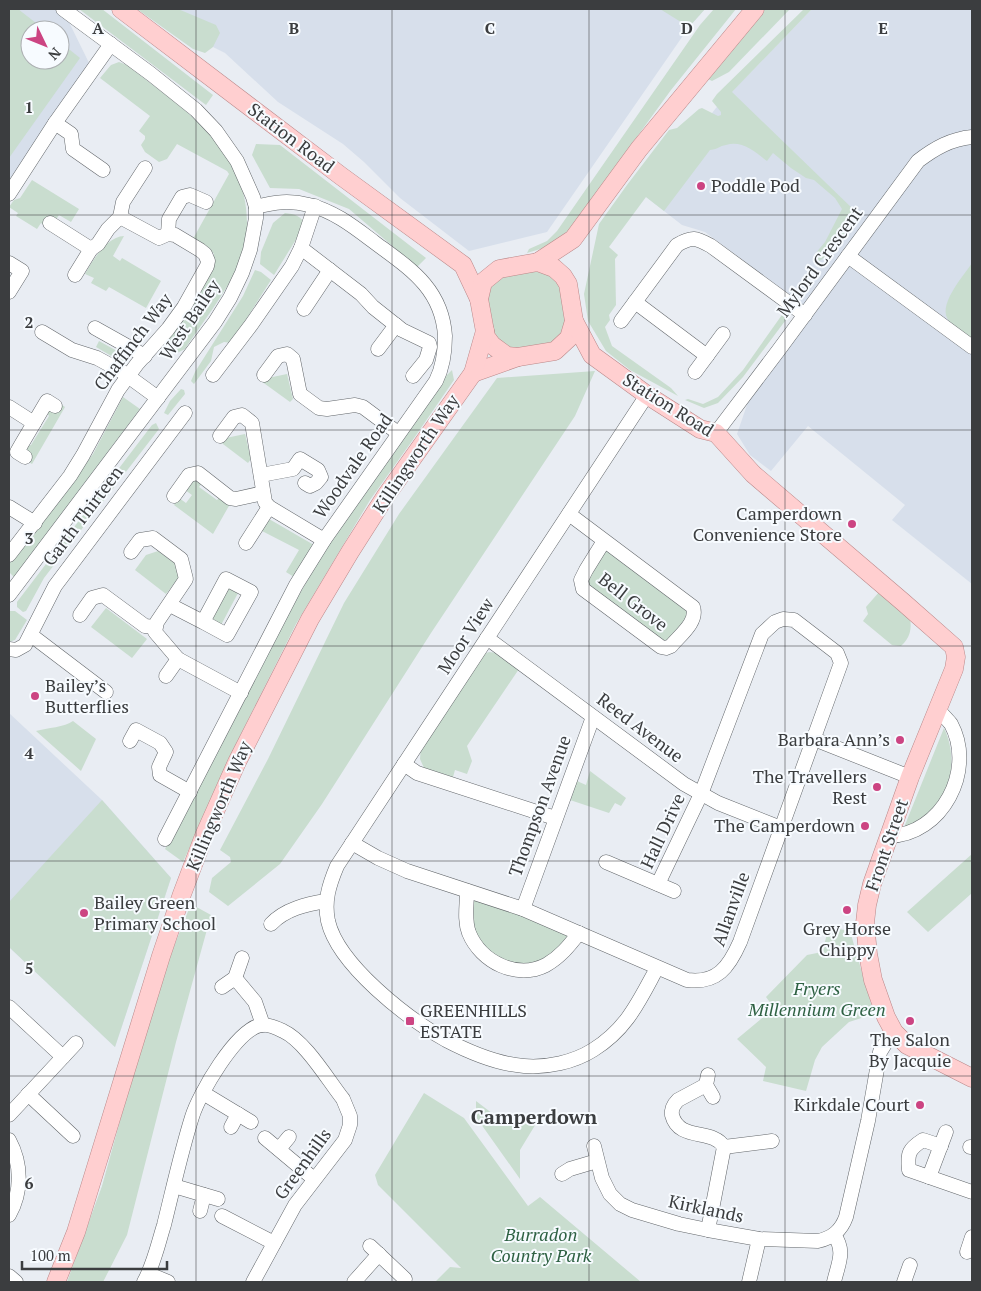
<svg xmlns="http://www.w3.org/2000/svg" width="981" height="1291" font-family="'PT Serif',serif">
<style>
.built{fill:#d7dfeb;fill-rule:evenodd}
.green{fill:#c9ddcf}
.lines{fill:none;stroke-linecap:round;stroke-linejoin:round}
.minor-casing{stroke:#63676b;stroke-width:15}
.major-casing{stroke:#ba8788;stroke-width:19}
.minor{stroke:#fff;stroke-width:14}
.major{stroke:#ffcfd0;stroke-width:18}
.grid{fill:none;stroke:#3b3d3f;stroke-width:1;stroke-opacity:0.55}
.poi-dot{fill:#cc4482;stroke:#f7fbff;stroke-width:2}
.labels{text-anchor:middle;stroke-width:4;stroke-linejoin:round;paint-order:stroke}
.street-label{font-size:18px;fill:#3b3d3f;stroke:#f7fbff}
.poi-label{font-size:18px;fill:#3b3d3f;stroke:#f7fbff;text-anchor:end}
.park-label{font-size:18px;font-style:italic;fill:#2e6143;stroke:#f7fbff}
.quarter-label{font-size:20px;font-weight:bold;fill:#3b3d3f;stroke:#f7fbff}
.grid-label{font-size:16px;text-anchor:middle;font-weight:bold;fill:#3b3d3f;stroke:#f7fbff;stroke-width:4;stroke-linejoin:round;paint-order:stroke}
</style>
<rect width="100%" height="100%" fill="#e9edf3"/>
<g class="built">
<path d="M9 9H56L66 16 90 65 9 183ZM30 30H60V60H30Z"/>
<path d="M156 9H705L689 27 547 232 469 251 400 198 364 162 343 144 278 102 225 53 213 47Z"/>
<path d="M812 9H972V584L892 520 905 505 808 426 771 471 750 455 737 434 748 402 813 312 705 232 682 225 646 197 716 108Z"/>
<path d="M9 713 102 800 171 878 115 1047 9 947Z"/>
</g>
<g class="green">
<path d="M9 9H18L45 30H30V60H60V42L80 58 9 158Z"/>
<path d="M79 9H102L213 95 206 105Z"/>
<path d="M137 9H178L216 25 220 33 213 47 205 53 193 49Z"/>
<path d="M660 9H705L689 27Z"/>
<path d="M714 9H736L671 90 569 230 547 247 527 253 529 249 547 241 557 231 700 25Z"/>
<path d="M765 9H790L729 72 712 81 708 79 720 58Z"/>
<path d="M804 9H812L732 92 854 210C853 225 832 254 819 261L815 258V254L825 242 842 209 835 198 814 180 806 178 791 168 773 153 767 161C755 152 742 140 726 145 719 146 719 149 710 150L664 211 646 197 609 247 618 255 615 259 616 305 609 315 610 320 605 327 612 346 671 388 678 396 630 370 606 351 588 321 584 294 599 224 627 185 669 130 677 128 699 109 702 108 718 116 721 115V112L712 101 717 94Z"/>
<path d="M119 62 127 65C180 107 247 147 247 222 247 233 247 245 243 255 230 288 204 320 185 349L175 354 164 345 186 311 212 263 214 254 208 247 193 239 229 174 227 171 177 144 167 159 159 162 145 152 141 145 145 139V136L139 131 150 116 100 78 111 65Z"/>
<path d="M256 144 280 145 426 258 417 267 349 209 299 189 270 188 252 155Z"/>
<path d="M32 180 79 209 71 222 59 215 50 229 41 223 37 229 16 216 18 213 9 207 14 200 20 198Z"/>
<path d="M285 213C294 214 302 216 305 225L274 275 260 264 261 252 273 223Z"/>
<path d="M124 236 113 256 120 261 122 258 161 281 146 308 109 287 106 291 91 283 94 278 85 274C93 260 106 237 124 236Z"/>
<path d="M972 263V340C965 334 956 329 950 322 935 307 963 277 972 263Z"/>
<path d="M535 268 558 280 567 321 557 343 517 352 494 340 485 299 492 280Z"/>
<path d="M255 270 261 272 271 280 231 343 224 342 214 347 211 361 194 384 191 381 195 372 243 296Z"/>
<path d="M784 312 788 317 743 377 718 403 704 408 685 400 688 399 703 404 718 397 743 370Z"/>
<path d="M99 341 128 357 125 364 96 347Z"/>
<path d="M452 370 454 380 412 441 370 500 296 624 237 742 183 862 165 849C215 753 263 655 318 562 355 498 401 439 444 378Z"/>
<path d="M595 371 575 416 431 633 322 804 280 864 228 906 209 892 212 878 231 862 230 857 220 850 268 759 344 603 399 514 497 378Z"/>
<path d="M287 374 293 399 290 402 261 381 263 379Z"/>
<path d="M181 389 184 390 185 394 168 415 164 413 170 401Z"/>
<path d="M123 397 140 409 14 577 9 572V564L93 454Z"/>
<path d="M59 403 65 407 32 464 26 460 25 447 31 445 49 416 45 410Z"/>
<path d="M156 423 159 429 44 578 26 611 23 612 17 607V602L152 425Z"/>
<path d="M245 434 251 459 248 463 219 441 221 439Z"/>
<path d="M195 478 202 483 199 487 217 500 220 497 230 504 213 534 174 505 179 498 186 503 192 495 185 490Z"/>
<path d="M269 519 314 545 294 577 286 572 299 550 262 531Z"/>
<path d="M158 551 177 565 180 576 166 594 135 570 146 555Z"/>
<path d="M606 551H613L687 608 689 616 669 640H661L590 587 587 581Z"/>
<path d="M226 586 238 593 220 627 211 622Z"/>
<path d="M880 591 910 618C912 629 910 638 901 646L892 645 863 621 868 614 866 607Z"/>
<path d="M106 608 147 639 132 658 91 627Z"/>
<path d="M9 611H15L27 620 15 640 9 642Z"/>
<path d="M489 652 497 653 519 669 467 746 472 761 467 774 455 770 453 777 424 768 420 759 421 746 482 655Z"/>
<path d="M73 721 96 739 81 771 36 731C47 728 65 727 73 721Z"/>
<path d="M944 728C958 757 952 795 927 816 920 822 911 826 903 830Z"/>
<path d="M590 771 626 798 621 806 615 803 609 813 570 800 577 781 586 785Z"/>
<path d="M102 800 171 878 115 1047 9 947V902Z"/>
<path d="M972 854V893L928 932 907 912Z"/>
<path d="M472 898 523 913 571 935 562 948 529 967 495 959 472 932Z"/>
<path d="M191 904 211 915 176 1042 127 1235 103 1282H67L102 1186 156 991Z"/>
<path d="M829 927 850 931 874 1014 849 1022 822 1047 815 1060 806 1091 763 1081 766 1067 737 1039 774 1008 766 997 807 955 822 952Z"/>
<path d="M424 1093 464 1118 528 1206 540 1197 641 1282H435L450 1267 461 1268 378 1185 375 1175Z"/>
<path d="M476 1101 501 1120 537 1122 520 1150V1179L476 1117Z"/>
</g>
<g class="lines">
<g class="minor-casing">
<g id="minor">
<path d="M55 123 71 134 73 149 103 170"/>
<path d="M9 194 55 123 111 44"/>
<path d="M50 223 91 249"/>
<path d="M168 234 169 219 182 197 190 195 206 202"/>
<path d="M301 248 361 294 373 307 402 330 429 343 430 347 426 360 413 376"/>
<path d="M848 256 972 347"/>
<path d="M9 263 22 271 9 292"/>
<path d="M75 275 91 249 98 244 108 229 120 217 123 202 145 168"/>
<path d="M635 302 707 356"/>
<path d="M304 309 330 270"/>
<path d="M621 321 677 245C693 236 696 238 711 246L805 315"/>
<path d="M95 328 145 356"/>
<path d="M42 332 72 350 97 358 121 371 158 398"/>
<path d="M378 349 396 325"/>
<path d="M695 372 723 334"/>
<path d="M213 375 251 325 292 266 301 248 315 206"/>
<path d="M264 375 278 356 287 354 293 359 300 394 319 408 327 409 355 405 363 407 398 433"/>
<path d="M647 395 337 866C329 885 324 901 328 921 338 965 408 1019 446 1040 469 1052 497 1064 524 1066 547 1068 574 1062 593 1050 627 1029 639 1001 657 968"/>
<path d="M9 407 34 423"/>
<path d="M716 433 778 351 918 161C935 148 951 139 972 137"/>
<path d="M220 436 234 417 242 415 252 423 265 502 269 507 324 540"/>
<path d="M25 457 17 452 21 445 47 401 55 406"/>
<path d="M261 475 293 469 300 459 318 470 321 477 316 483 310 486 305 483"/>
<path d="M174 496 189 475 198 473 230 498 236 499 263 493"/>
<path d="M9 507 35 523"/>
<path d="M569 514 693 607C698 622 680 635 671 646L666 648 661 647 583 589 581 580 586 570 604 541"/>
<path d="M246 543 269 507"/>
<path d="M131 552 140 540 153 538 181 559 186 579 157 622 155 632 178 659 241 693"/>
<path d="M9 555 70 476 83 455 118 390 137 364 168 329 184 307 207 266 208 261 205 254 200 250 175 235 168 234 159 238 120 217"/>
<path d="M9 595 215 322 230 298 242 273 250 250 256 218V207L253 197 237 161 216 131 196 110 151 74 63 9"/>
<path d="M170 605 203 622 226 579 251 592 227 635 203 622"/>
<path d="M80 615 92 598 103 595 145 626 155 627"/>
<path d="M31 635 106 692"/>
<path d="M487 638 684 784 718 803 781 828"/>
<path d="M9 649 16 650 25 645 55 586 185 413"/>
<path d="M166 676 178 659"/>
<path d="M814 739 910 777"/>
<path d="M130 741 136 730 160 743 166 752 159 767 160 775 190 792"/>
<path d="M404 764 417 773 555 818"/>
<path d="M889 836C942 835 976 770 951 724 947 719 942 714 938 710"/>
<path d="M165 839 296 585 324 540 436 381C443 367 445 352 445 336 442 288 409 268 374 242 354 227 334 211 309 205 289 200 275 202 256 207"/>
<path d="M352 843 378 858 407 871 523 909 687 980C717 984 729 967 740 942L841 663 837 653 794 620 783 619 775 622 762 634 701 794 658 884"/>
<path d="M606 862 674 891"/>
<path d="M467 891C467 905 464 920 469 933 481 962 517 980 546 965 560 957 569 946 579 933"/>
<path d="M523 909 593 717"/>
<path d="M271 924C285 909 307 904 326 901"/>
<path d="M235 978 255 1002 263 1025"/>
<path d="M222 987 235 978 242 958"/>
<path d="M9 1007 63 1057"/>
<path d="M708 1075 706 1085 713 1097"/>
<path d="M706 1085 678 1100C674 1104 671 1109 672 1115 679 1142 713 1128 724 1147L708 1230"/>
<path d="M203 1093 251 1122"/>
<path d="M28 1094 73 1136"/>
<path d="M9 1115 76 1043"/>
<path d="M231 1127 238 1114"/>
<path d="M946 1132 929 1177 972 1192"/>
<path d="M265 1138 314 1179"/>
<path d="M9 1140C22 1164 22 1192 9 1215"/>
<path d="M594 1146 602 1178 610 1194 620 1204 632 1210 679 1224 708 1230 759 1239 818 1241C832 1238 841 1231 846 1217L868 1121 880 1052 888 1039 894 1032"/>
<path d="M724 1147 772 1141"/>
<path d="M970 1147H972"/>
<path d="M279 1149 289 1137"/>
<path d="M562 1174 570 1169 597 1161"/>
<path d="M929 1177 909 1170C907 1153 909 1149 923 1140L941 1146"/>
<path d="M174 1186 218 1199"/>
<path d="M200 1211 204 1195"/>
<path d="M222 1216 274 1243"/>
<path d="M834 1235C846 1251 838 1264 834 1282"/>
<path d="M370 1246 405 1279"/>
<path d="M967 1252 972 1237"/>
<path d="M149 1274 168 1282"/>
<path d="M9 1276 16 1282"/>
<path d="M144 1282C154 1264 158 1244 164 1225 173 1189 181 1152 192 1117 199 1094 236 1030 261 1025 269 1024 277 1028 283 1031 305 1041 328 1080 343 1099L350 1116V1125L345 1140 295 1205 253 1282"/>
<path d="M354 1282 379 1254"/>
<path d="M749 1282 759 1239"/>
<path d="M904 1282 910 1265"/>
</g>
</g>
<g class="major-casing">
<g id="major">
<path d="M121 9 341 176 463 265 479 299"/>
<path d="M538 262 573 239 639 149 755 9"/>
<path d="M538 262 554 268 563 276 568 284 574 321 569 338 555 351 518 357 507 356 492 345 486 337 479 299 483 282 499 269Z"/>
<path d="M574 321 592 355 647 395 700 429 716 433 753 474 903 602 954 647 956 657 954 669 910 777 872 884 867 905 865 923 868 954 873 980 886 1017 894 1032 907 1045 972 1078"/>
<path d="M473 373 518 357"/>
<path d="M56 1282 76 1232 161 956 182 894 204 836 237 762 310 619 350 552 385 497 473 373 485 331"/>
</g>
</g>
<use href="#minor" class="minor"/>
<use href="#major" class="major"/>
</g>
<path class="grid" d="M196 9V1282M392 9V1282M589 9V1282M785 9V1282M9 215H972M9 430H972M9 646H972M9 861H972M9 1076H972"/>
<g class="poi-dot">
<circle cx="701" cy="186" r="5"/>
<circle cx="852" cy="524" r="5"/>
<circle cx="35" cy="696" r="5"/>
<circle cx="900" cy="740" r="5"/>
<circle cx="877" cy="787" r="5"/>
<circle cx="865" cy="826" r="5"/>
<circle cx="847" cy="910" r="5"/>
<circle cx="84" cy="913" r="5"/>
<rect x="405" y="1016" width="10" height="10" rx="2.5"/>
<circle cx="910" cy="1021" r="5"/>
<circle cx="920" cy="1105" r="5"/>
</g>
<g class="labels">
<g class="street-label">
<text transform="translate(291 138) rotate(37)" y="6">Station Road</text>
<text transform="translate(820 262) rotate(-54)" y="6">Mylord Crescent</text>
<text transform="translate(190 320) rotate(-56)" y="6">West Bailey</text>
<text transform="translate(133 342) rotate(-53)" y="6">Chaffinch Way</text>
<text transform="translate(668 405) rotate(32)" y="6">Station Road</text>
<text transform="translate(416 454) rotate(-56)" y="6">Killingworth Way</text>
<text transform="translate(353 466) rotate(-55)" y="6">Woodvale Road</text>
<text transform="translate(83 516) rotate(-53)" y="6">Garth Thirteen</text>
<text transform="translate(633 602) rotate(38)" y="6">Bell Grove</text>
<text transform="translate(466 636) rotate(-57)" y="6">Moor View</text>
<text transform="translate(640 728) rotate(37)" y="6">Reed Avenue</text>
<text transform="translate(219 806) rotate(-67)" y="6">Killingworth Way</text>
<text transform="translate(540 806) rotate(-70)" y="6">Thompson Avenue</text>
<text transform="translate(663 831) rotate(-65)" y="6">Hall Drive</text>
<text transform="translate(887 845) rotate(-71)" y="6">Front Street</text>
<text transform="translate(731 909) rotate(-70)" y="6">Allanville</text>
<text transform="translate(303 1164) rotate(-54)" y="6">Greenhills</text>
<text transform="translate(706 1209) rotate(12)" y="6">Kirklands</text>
</g>
<g class="poi-label">
<text x="711" y="192" text-anchor="start">Poddle Pod</text>
<text x="842" y="520">Camperdown<tspan x="842" dy="21">Convenience Store</tspan></text>
<text x="45" y="692" text-anchor="start">Bailey’s<tspan x="45" dy="21">Butterflies</tspan></text>
<text x="890" y="746">Barbara Ann’s</text>
<text x="867" y="783">The Travellers<tspan x="867" dy="21">Rest</tspan></text>
<text x="855" y="832">The Camperdown</text>
<text x="94" y="909" text-anchor="start">Bailey Green<tspan x="94" dy="21">Primary School</tspan></text>
<text x="847" y="935" text-anchor="middle">Grey Horse<tspan x="847" dy="21">Chippy</tspan></text>
<text x="420" y="1017" text-anchor="start">GREENHILLS<tspan x="420" dy="21">ESTATE</tspan></text>
<text x="910" y="1046" text-anchor="middle">The Salon<tspan x="910" dy="21">By Jacquie</tspan></text>
<text x="910" y="1111">Kirkdale Court</text>
</g>
<g class="park-label">
<text x="817" y="995">Fryers<tspan x="817" dy="21">Millennium Green</tspan></text>
<text x="541" y="1241">Burradon<tspan x="541" dy="21">Country Park</tspan></text>
</g>
<g class="quarter-label">
<text x="534" y="1124">Camperdown</text>
</g>
</g>
<g class="grid-label">
<text x="98" y="34">A</text>
<text x="294" y="34">B</text>
<text x="490" y="34">C</text>
<text x="687" y="34">D</text>
<text x="883" y="34">E</text>
<text x="29" y="113">1</text>
<text x="29" y="328">2</text>
<text x="29" y="544">3</text>
<text x="29" y="759">4</text>
<text x="29" y="974">5</text>
<text x="29" y="1189">6</text>
</g>
<rect width="981" height="1291" fill="none" stroke="#3b3d3f" stroke-width="20"/>
<g transform="translate(45 45) rotate(133)"><circle r="24" fill="#f7fbff" stroke="#acafb2"/>
<path d="M0-4L9 19L0 12L-9 19Z" fill="#cc4482"/>
<text y="-8" font-size="14" font-weight="bold" text-anchor="middle" fill="#3b3d3f">N</text>
</g>
<path d="M22 1261v8h145v-8" fill="none" stroke="#3b3d3f" stroke-width="2.5"/>
<text x="30" y="1261" font-size="15" fill="#3b3d3f" stroke="#f7fbff" stroke-width="4" paint-order="stroke">100 m</text>
</svg>
